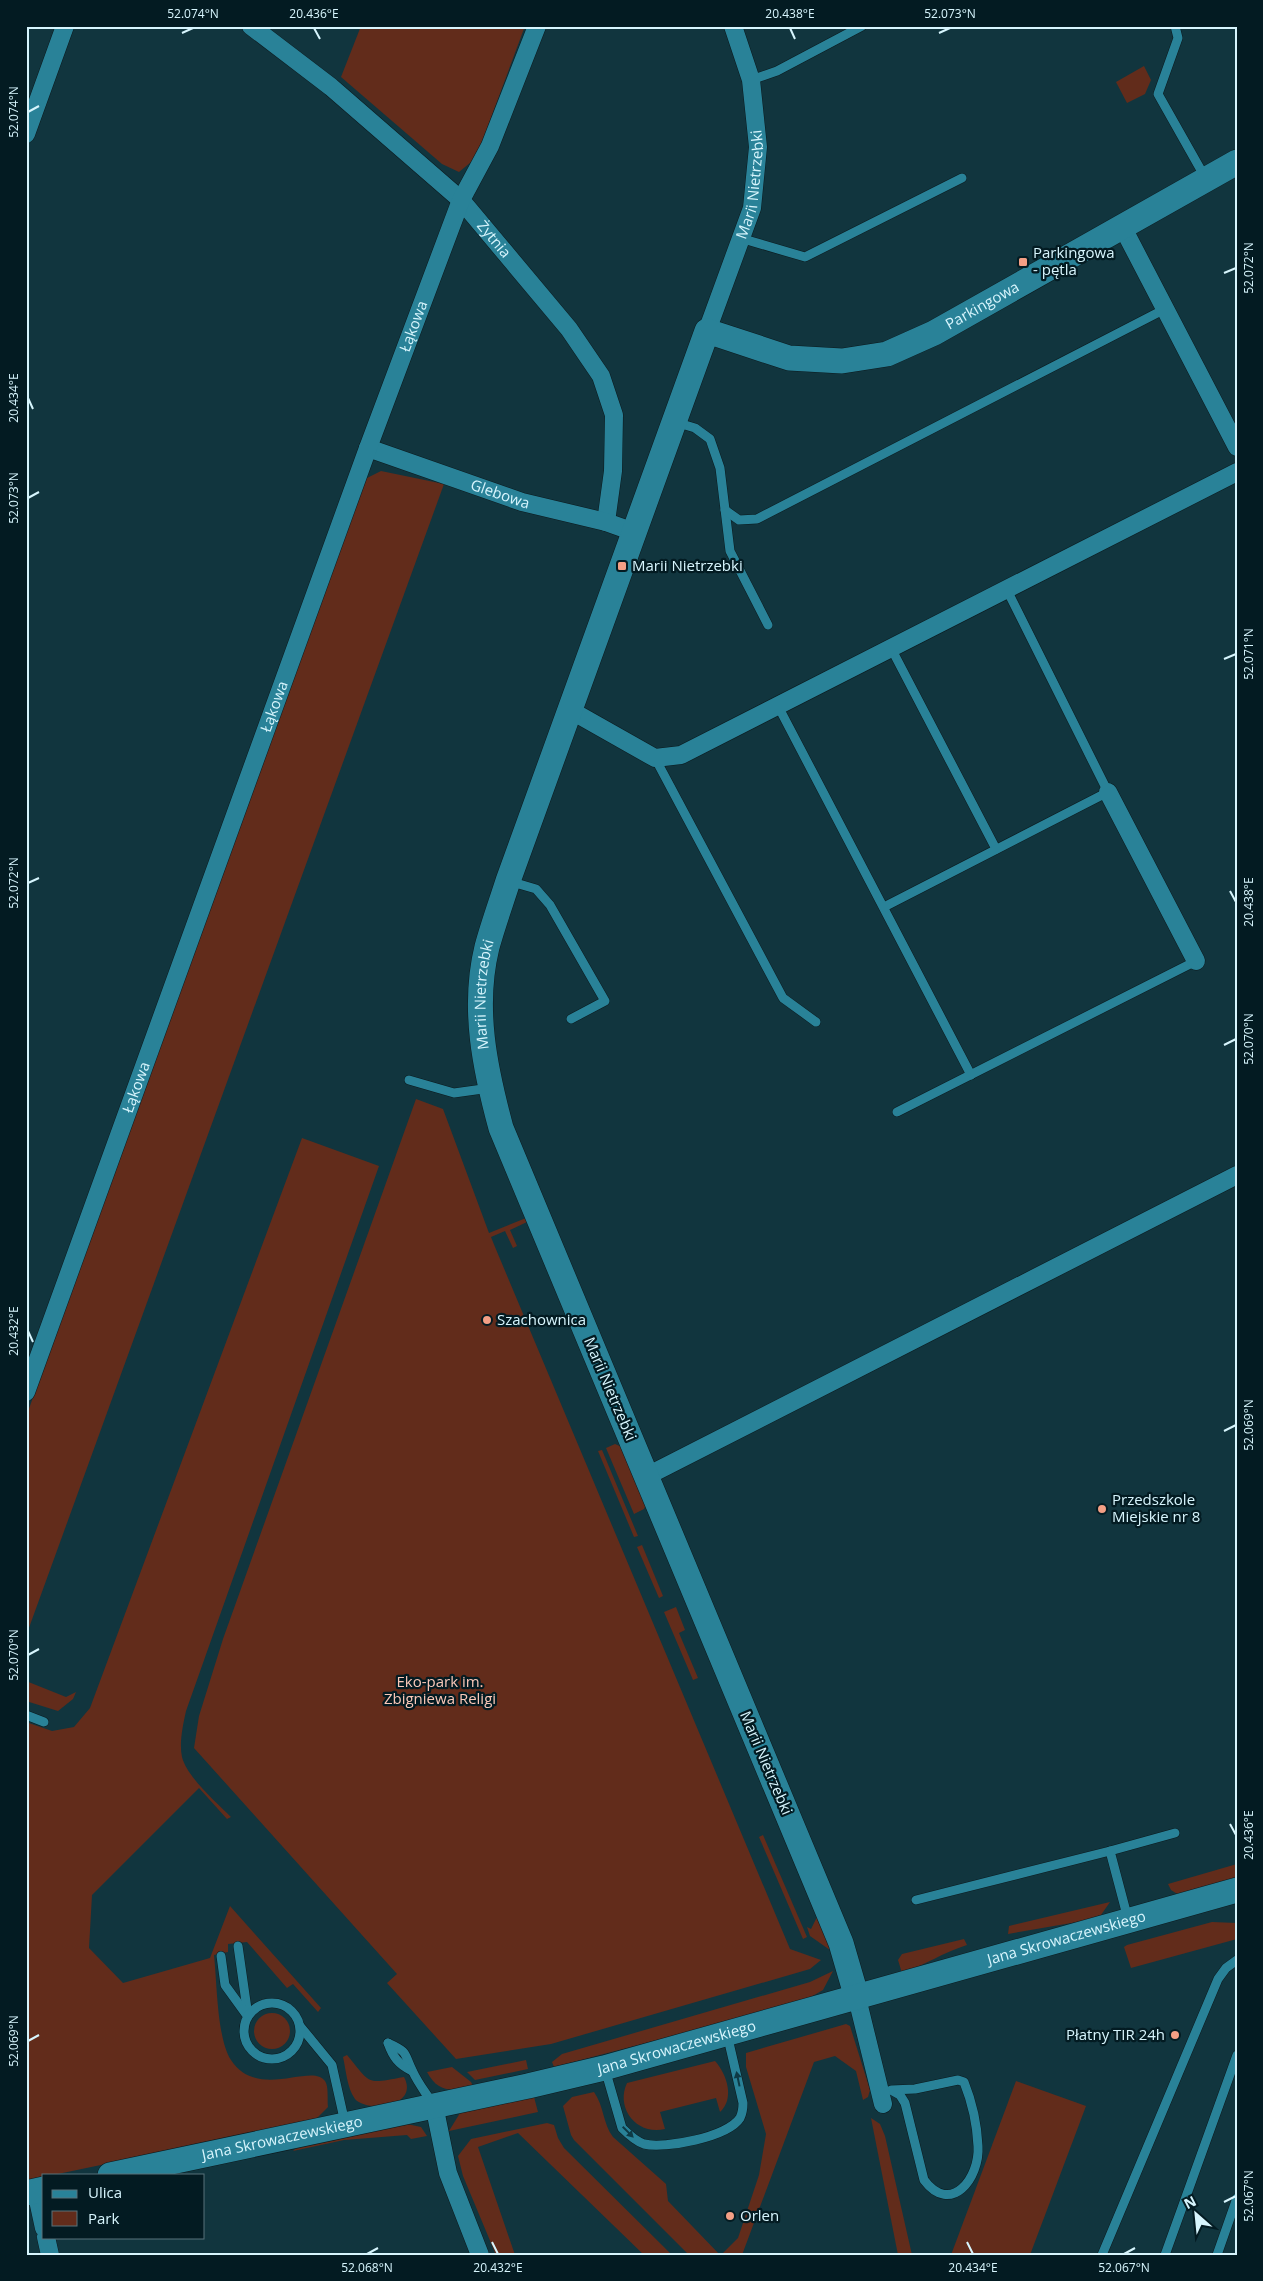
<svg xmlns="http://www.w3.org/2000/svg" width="1263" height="2281" font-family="'Open Sans',sans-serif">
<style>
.green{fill:#622c1b}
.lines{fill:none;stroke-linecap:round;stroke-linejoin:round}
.lane-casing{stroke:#0b1a1e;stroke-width:10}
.street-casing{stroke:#0b1a1e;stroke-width:19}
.secondary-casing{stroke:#0b1a1e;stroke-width:26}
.lane{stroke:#298298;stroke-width:9}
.street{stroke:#298298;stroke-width:18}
.secondary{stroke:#298298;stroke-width:25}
.oneway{fill:#0e3a45}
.ticks{fill:none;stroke:#d7f5fd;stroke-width:2}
.poi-dot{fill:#f39f85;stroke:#031b22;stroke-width:2}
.labels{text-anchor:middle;stroke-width:4.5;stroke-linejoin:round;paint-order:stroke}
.street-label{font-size:15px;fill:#d7f5fd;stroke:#031b22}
.poi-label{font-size:15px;fill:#d7f5fd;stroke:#031b22;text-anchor:start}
.park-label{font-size:15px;fill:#fbc8b8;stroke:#031b22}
.neatline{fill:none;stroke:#d7f5fd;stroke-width:2}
.ticks-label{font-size:12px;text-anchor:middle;fill:#d7f5fd}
</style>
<rect width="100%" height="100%" fill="#11353e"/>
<g class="green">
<path d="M361 26H525L476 158 459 172 442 164 341 77Z"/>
<path d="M1144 66 1151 80 1145 94 1127 103 1116 82Z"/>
<path d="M381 471 444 484 26 1636V1417L361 481Z"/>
<path d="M416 1099 443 1109 489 1233 526 1218 527 1222 510 1230 517 1246 513 1248 505 1231 491 1237 495 1247 790 1949 821 1960 810 1969 551 2044 456 2059 387 1983 397 1974 194 1748 199 1716 223 1639Z"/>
<path d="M302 1138 379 1166 186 1711C183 1725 179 1743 182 1757 187 1777 216 1802 231 1817L227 1819 199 1788 92 1895 89 1948 123 1983 210 1958 230 1906 321 2008 318 2012 293 1984 287 1988 247 1942 228 1944V1952L214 1955C217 1982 217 2039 231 2060 258 2101 312 2062 325 2081 329 2087 327 2100 328 2107L315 2120 53 2175H44V2177L26 2180V1722L52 1731 74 1727 90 1708Z"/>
<path d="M615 1444 622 1447 646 1504 644 1509 634 1514 606 1448Z"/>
<path d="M602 1450 638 1536 634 1537 598 1451Z"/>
<path d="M642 1545 663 1596 659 1598 637 1547Z"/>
<path d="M676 1607 685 1630 679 1633 698 1678 693 1680 664 1612Z"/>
<path d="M26 1681 66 1697 76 1692 73 1699 58 1711 26 1701Z"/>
<path d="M763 1835 807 1937 803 1939 759 1837Z"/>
<path d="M1237 1864V1879L1179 1895 1171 1890 1168 1884Z"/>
<path d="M1110 1902 1101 1915 1083 1921 1008 1934 1009 1926Z"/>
<path d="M818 1915 830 1950 810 1936 807 1927 811 1929Z"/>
<path d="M1212 1922 1237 1923V1939L1131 1968 1124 1947 1127 1945Z"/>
<path d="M964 1939 967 1945C944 1952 925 1965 902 1973L898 1960 902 1954Z"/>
<path d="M833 1971 823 1990 802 2002 554 2067 552 2062 562 2054 810 1982Z"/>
<circle cx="272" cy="2031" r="18"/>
<path d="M846 2024 850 2026 870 2090 868 2097 863 2100 856 2071 835 2056 814 2062 742 2255H721L738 2238 759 2175 766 2134 746 2067V2053Z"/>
<path d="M347 2055C372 2085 365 2084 404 2077 420 2107 367 2113 355 2099 347 2088 346 2070 343 2057Z"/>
<path d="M526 2060 528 2069 475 2080 467 2072Z"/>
<path d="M715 2061C727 2074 735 2099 720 2112L716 2098 660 2112 665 2129C637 2136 615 2108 627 2083Z"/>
<path d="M452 2067 471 2082 473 2086C453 2092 438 2093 427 2072Z"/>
<path d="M1016 2081 1086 2106 1030 2255H951Z"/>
<path d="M594 2092C604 2106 603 2124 613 2137L666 2184 668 2201 720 2255H689L574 2140 571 2135 563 2106 572 2097Z"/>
<path d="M534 2097 538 2112 449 2131 460 2113Z"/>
<path d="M871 2118 880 2124 885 2136 912 2255H898Z"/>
<path d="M547 2123 554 2125 558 2138 564 2148 672 2255H644L518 2133 478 2147 515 2255H496L463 2176 458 2156 471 2139Z"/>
<path d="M407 2124 421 2127 427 2136 411 2139 407 2135 344 2140 293 2151 296 2148Z"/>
</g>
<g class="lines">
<g class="lane-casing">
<g id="lane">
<path d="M1175 26 1178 38 1158 94 1206 179"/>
<path d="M751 80 777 71 862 26"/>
<path d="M740 238 805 257 962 178"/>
<path d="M675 422 695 428 710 439 720 468 730 551 768 625"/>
<path d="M725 510 739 520 757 519 1165 309"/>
<path d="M891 648 996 849"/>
<path d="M778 706 971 1075"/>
<path d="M655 758 783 998 816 1022"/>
<path d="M509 881 536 889 550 905 605 1001 571 1019"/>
<path d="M884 907 1108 792 1007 590"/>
<path d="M409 1080 454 1093 490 1088"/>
<path d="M897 1112 1196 961"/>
<path d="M26 1715 44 1722"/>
<path d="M916 1900 1110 1851"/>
<path d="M1128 1919 1110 1851 1175 1833"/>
<path d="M238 1946 248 2016"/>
<path d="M221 1956 225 1985 246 2014"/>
<circle cx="272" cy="2031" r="28"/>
<path d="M300 2026 332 2065 345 2123"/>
<path d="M388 2043C410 2053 403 2053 413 2072 418 2083 426 2093 432 2103"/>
<path d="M388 2043C393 2057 398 2064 412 2071"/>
<path d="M605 2069 622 2128C628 2134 635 2141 644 2144 665 2149 728 2137 740 2118 742 2114 743 2108 743 2103L727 2034"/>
<path d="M958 2080 964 2082C972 2102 977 2124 978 2146 980 2178 951 2216 924 2180L905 2103 900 2095 891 2090 915 2089Z"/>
<path d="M1102 2255 1218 1979 1226 1968 1237 1960"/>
<path d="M1165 2255 1237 2055"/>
<path d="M1217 2255 1237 2198"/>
</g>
</g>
<g class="street-casing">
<g id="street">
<path id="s1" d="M251 26 331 87 461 200 569 329 601 376 614 415 613 471 606 522"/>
<path d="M26 134 65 26"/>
<path d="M1122 226 1237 447"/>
<path id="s2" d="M707 331 752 208 758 147 751 80 733 26"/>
<path id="s3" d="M368 448 522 502 606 522 634 532"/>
<path d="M570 710 655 758 681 755 1237 472"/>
<path d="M1108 792 1196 961"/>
<path id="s4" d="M26 1392 368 448 461 200 490 146 537 26"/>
<path d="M647 1476 1237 1175"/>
<path d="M857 1998 883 2104"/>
<path d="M434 2105 448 2173 480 2255"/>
<path d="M36 2191 44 2228"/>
<path d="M46 2237 50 2255"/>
</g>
</g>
<g class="secondary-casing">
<g id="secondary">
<path id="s5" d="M857 1998 841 1943 501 1128C485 1069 472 1008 487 947 493 925 501 903 508 881L707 331 789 358 842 361 887 354 934 333 1237 162"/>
<path id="s6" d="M110 2175 528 2086 604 2068 1237 1890"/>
<path d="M26 2193 44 2189"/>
</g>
</g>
<use href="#lane" class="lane"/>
<use href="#street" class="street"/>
<use href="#secondary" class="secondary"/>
</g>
<defs><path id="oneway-solid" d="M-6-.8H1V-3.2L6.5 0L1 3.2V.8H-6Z" transform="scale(1.25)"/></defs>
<g class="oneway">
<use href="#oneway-solid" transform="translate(738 2079) rotate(-102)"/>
<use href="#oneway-solid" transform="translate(628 2132) rotate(45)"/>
</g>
<path class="ticks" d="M314 28 320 39M790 28 795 39M182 33 193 28M939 33 950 28M28 112 39 106M1224 273 1236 268M28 398 33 409M28 498 39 492M1224 659 1236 654M28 883 39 878M1230 891 1236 902M1224 1045 1236 1039M28 1331 33 1342M1224 1431 1236 1425M28 1655 39 1649M1230 1824 1236 1835M28 2041 39 2035M1224 2202 1236 2196M492 2242 498 2254M967 2242 973 2254M367 2254 378 2248M1124 2254 1135 2248"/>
<g class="poi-dot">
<rect x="1018" y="257" width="10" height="10" rx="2.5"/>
<rect x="617" y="561" width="10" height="10" rx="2.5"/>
<circle cx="487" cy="1320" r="5"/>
<circle cx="1102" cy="1509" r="5"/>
<circle cx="1175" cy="2035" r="5"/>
<circle cx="730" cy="2216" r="5"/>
</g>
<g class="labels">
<g class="street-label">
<text dy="5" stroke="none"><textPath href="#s2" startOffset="154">Marii Nietrzebki</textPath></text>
<text dy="5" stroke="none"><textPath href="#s1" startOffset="324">Żytnia</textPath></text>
<text dy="5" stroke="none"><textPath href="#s5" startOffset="2070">Parkingowa</textPath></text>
<text dy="5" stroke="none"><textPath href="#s4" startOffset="1134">Łąkowa</textPath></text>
<text dy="5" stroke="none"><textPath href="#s3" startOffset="140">Glebowa</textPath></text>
<text dy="5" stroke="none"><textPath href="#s4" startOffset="729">Łąkowa</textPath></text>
<text dy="5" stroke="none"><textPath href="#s5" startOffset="1076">Marii Nietrzebki</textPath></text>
<text dy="5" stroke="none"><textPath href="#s4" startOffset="324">Łąkowa</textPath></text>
<text transform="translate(610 1389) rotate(67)" y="5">Marii Nietrzebki</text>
<text transform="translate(766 1763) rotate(67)" y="5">Marii Nietrzebki</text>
<text dy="5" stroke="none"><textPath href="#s6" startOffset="986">Jana Skrowaczewskiego</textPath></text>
<text dy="5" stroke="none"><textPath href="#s6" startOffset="581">Jana Skrowaczewskiego</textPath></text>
<text dy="5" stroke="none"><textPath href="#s6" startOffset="176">Jana Skrowaczewskiego</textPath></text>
</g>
<g class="poi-label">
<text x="1033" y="258">Parkingowa<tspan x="1033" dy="17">- pętla</tspan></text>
<text x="632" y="571">Marii Nietrzebki</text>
<text x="497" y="1325">Szachownica</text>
<text x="1112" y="1505">Przedszkole<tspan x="1112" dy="17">Miejskie nr 8</tspan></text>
<text x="1165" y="2040" text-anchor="end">Płatny TIR 24h</text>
<text x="740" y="2221">Orlen</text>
</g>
<g class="park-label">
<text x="440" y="1687">Eko-park im.<tspan x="440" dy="17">Zbigniewa Religi</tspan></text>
</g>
</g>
<rect width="1263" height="2281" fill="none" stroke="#031b22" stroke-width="55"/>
<rect x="42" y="2174" width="162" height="65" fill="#031b22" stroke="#58727a"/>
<rect x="52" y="2190" width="25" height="8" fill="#298298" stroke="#58727a"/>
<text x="88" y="2198" font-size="15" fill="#d7f5fd">Ulica</text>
<rect x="52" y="2211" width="25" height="15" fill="#622c1b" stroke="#58727a"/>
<text x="88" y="2224" font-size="15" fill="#d7f5fd">Park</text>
<g transform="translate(1196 2214) rotate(333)" stroke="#031b22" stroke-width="4" paint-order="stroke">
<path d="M0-4L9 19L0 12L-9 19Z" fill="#d7f5fd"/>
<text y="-8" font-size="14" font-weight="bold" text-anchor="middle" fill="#d7f5fd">N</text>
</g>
<rect x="28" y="28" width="1208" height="2226" class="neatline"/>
<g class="ticks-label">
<text x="193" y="18">52.074°N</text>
<text x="314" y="18">20.436°E</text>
<text x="790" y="18">20.438°E</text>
<text x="950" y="18">52.073°N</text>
<text transform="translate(14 112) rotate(-90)" y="4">52.074°N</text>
<text transform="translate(1249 268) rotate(-90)" y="4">52.072°N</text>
<text transform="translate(14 398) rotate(-90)" y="4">20.434°E</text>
<text transform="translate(14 498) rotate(-90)" y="4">52.073°N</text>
<text transform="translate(1249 654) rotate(-90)" y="4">52.071°N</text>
<text transform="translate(14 883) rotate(-90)" y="4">52.072°N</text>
<text transform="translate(1249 902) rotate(-90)" y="4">20.438°E</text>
<text transform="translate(1249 1039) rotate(-90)" y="4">52.070°N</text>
<text transform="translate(14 1331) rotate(-90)" y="4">20.432°E</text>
<text transform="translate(1249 1425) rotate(-90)" y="4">52.069°N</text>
<text transform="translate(14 1655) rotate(-90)" y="4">52.070°N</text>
<text transform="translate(1249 1835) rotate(-90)" y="4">20.436°E</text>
<text transform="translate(14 2041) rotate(-90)" y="4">52.069°N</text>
<text transform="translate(1249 2196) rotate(-90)" y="4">52.067°N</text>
<text x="367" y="2272">52.068°N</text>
<text x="498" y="2272">20.432°E</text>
<text x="973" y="2272">20.434°E</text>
<text x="1124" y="2272">52.067°N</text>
</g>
</svg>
